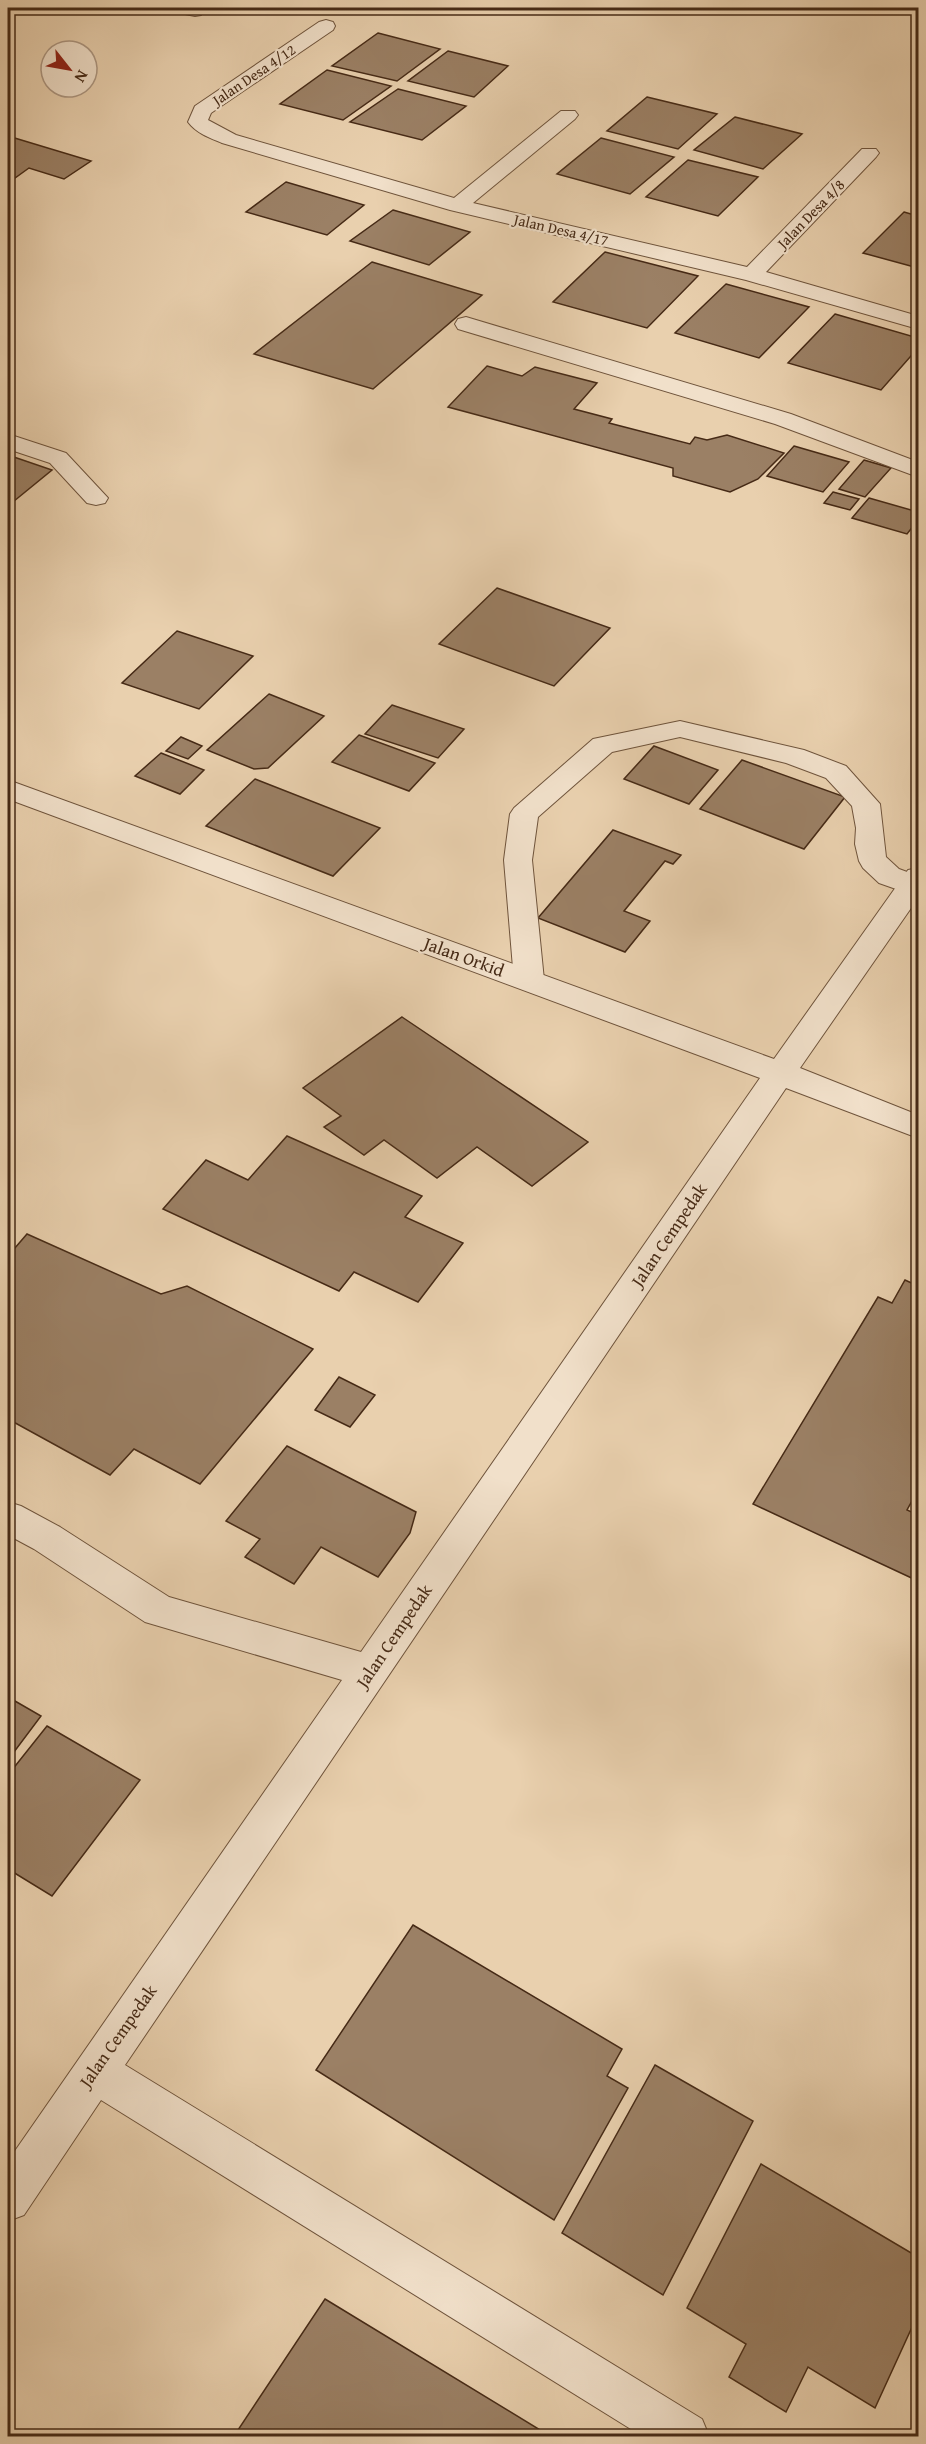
<svg xmlns="http://www.w3.org/2000/svg" width="926" height="2444" font-family="'Gentium Book Plus',serif">
<style>
.building{fill:#9b8065;stroke:#462a16;stroke-width:1.5}
.lines{fill:none;stroke-linecap:round;stroke-linejoin:round}
.service-casing{stroke:#6f543c;stroke-width:2}
.minor-casing{stroke:#6f543c;stroke-width:2}
.service{fill:#f1e0ca;fill-rule:evenodd}
.minor{fill:#f1e0ca;fill-rule:evenodd}
.labels{text-anchor:middle;stroke-width:4.5;stroke-linejoin:round;paint-order:stroke}
.far-street-label{font-size:15px;fill:#462a16;stroke:#f1e0ca}
.street-label{font-size:18px;fill:#462a16;stroke:#f1e0ca}
</style>
<rect width="100%" height="100%" fill="#e9d0ae"/>
<filter id="stains"><feTurbulence type="fractalNoise" baseFrequency=".00333" numOctaves="4"/><feColorMatrix values="0 0 0 0 .2 0 0 0 0 .09 0 0 0 0 .02 0 0 0 .5 -.17"/></filter>
<radialGradient id="worn" r=".72"><stop offset=".6" stop-color="#630" stop-opacity="0"/><stop offset="1" stop-color="#630" stop-opacity=".3"/></radialGradient>
<g class="building">
<path d="M378 33 440 49 397 81 332 66Z"/>
<path d="M448 51 508 66 474 97 408 81Z"/>
<path d="M327 70 391 86 343 120 280 104Z"/>
<path d="M398 89 466 106 422 140 350 122Z"/>
<path d="M647 97 717 114 678 149 607 131Z"/>
<path d="M735 117 802 134 763 169 694 150Z"/>
<path d="M8 136 91 161 64 179 29 168 8 183Z"/>
<path d="M601 138 674 157 630 194 557 174Z"/>
<path d="M688 160 758 177 718 216 646 197Z"/>
<path d="M286 182 364 205 327 235 246 212Z"/>
<path d="M393 210 470 232 429 265 350 241Z"/>
<path d="M904 212 918 216V268L863 253Z"/>
<path d="M605 252 698 276 647 328 553 302Z"/>
<path d="M372 262 482 295 373 389 254 354Z"/>
<path d="M726 284 809 307 759 358 675 333Z"/>
<path d="M835 314 918 338V348L881 390 788 363Z"/>
<path d="M487 366 522 376 535 367 597 383 574 409 612 419 609 423 690 444 695 437 707 440 727 435 784 453 758 479 730 492 673 476V468L448 407Z"/>
<path d="M794 446 849 462 823 492 767 476Z"/>
<path d="M8 455 52 470 8 506Z"/>
<path d="M864 460 891 468 865 497 839 489Z"/>
<path d="M833 492 859 499 850 510 824 503Z"/>
<path d="M869 498 918 512V520L907 534 852 518Z"/>
<path d="M497 588 610 628 554 686 439 644Z"/>
<path d="M177 631 253 656 199 709 122 683Z"/>
<path d="M269 694 324 716 268 768 254 769 207 750Z"/>
<path d="M392 705 464 729 438 758 365 734Z"/>
<path d="M359 735 435 763 409 791 332 762Z"/>
<path d="M181 737 202 746 188 759 166 751Z"/>
<path d="M654 746 718 770 689 804 624 779Z"/>
<path d="M161 753 204 770 180 794 135 776Z"/>
<path d="M742 760 845 797 804 849 700 809Z"/>
<path d="M255 779 380 828 333 876 206 826Z"/>
<path d="M613 830 681 855 673 864 665 861 624 911 650 921 625 952 538 918Z"/>
<path d="M402 1017 588 1142 532 1186 477 1147 437 1178 384 1140 364 1155 324 1127 341 1116 303 1088Z"/>
<path d="M287 1136 422 1196 405 1217 463 1243 418 1302 354 1272 339 1291 163 1209 206 1160 248 1180Z"/>
<path d="M27 1234 161 1294 187 1286 313 1349 200 1484 134 1449 110 1475 8 1419V1256Z"/>
<path d="M905 1280 918 1286V1490L907 1510 918 1515V1581L753 1504 878 1297 892 1303Z"/>
<path d="M339 1377 375 1395 350 1427 315 1410Z"/>
<path d="M287 1446 416 1512 410 1533 378 1577 321 1547 294 1584 245 1557 260 1539 226 1521Z"/>
<path d="M8 1697 41 1716 8 1760Z"/>
<path d="M47 1726 140 1780 52 1896 8 1869V1775Z"/>
<path d="M413 1925 622 2049 607 2076 628 2088 554 2220 316 2070Z"/>
<path d="M655 2065 753 2121 663 2295 562 2233Z"/>
<path d="M761 2164 918 2257V2314L875 2408 808 2367 786 2412 729 2377 746 2344 687 2308Z"/>
<path d="M325 2299 550 2436H234Z"/>
</g>
<g class="lines">
<g class="service-casing">
<g id="service">
<path d="M8 434 66 453 108 498 105 503 96 505 87 503 50 463 8 449Z"/>
<path d="M680 721 804 750 846 766 880 804 886 857 899 869 918 876V893L913 895 879 883 863 868 859 861 855 844 856 828 852 806 826 778 786 763 680 737 612 752 538 817 532 860 544 980 540 987 529 990 518 987 514 980 504 860 510 814 514 808 593 739Z"/>
</g>
</g>
<g class="minor-casing">
<g id="minor">
<path d="M172 8H202L204 11 201 15 195 16 175 12Z"/>
<path d="M326 20 333 22 335 26 333 30 211 113 208 120 236 135 454 198 561 111H575L578 115 575 119 473 203 747 267 862 149H876L879 153 876 157 766 272 918 316V329L746 280 450 210 222 143C210 138 196 133 188 122L195 106 319 22Z"/>
<path d="M466 317 791 414 918 462V477L775 424 458 329 455 324 458 319Z"/>
<path d="M8 780 774 1059 908 870 918 868V898L800 1068 918 1115V1138L786 1088 125 2065 702 2419 709 2436H642L101 2100 24 2215 8 2221V2161L342 1680 145 1622 34 1549 8 1535V1502L21 1506 60 1527 169 1597 361 1652 760 1078 8 799Z"/>
</g>
</g>
<use href="#service" class="service"/>
<use href="#minor" class="minor"/>
</g>
<g class="labels">
<g class="far-street-label">
<text transform="translate(254 75) rotate(-34)" y="5">Jalan Desa 4/12</text>
<text transform="translate(811 214) rotate(-46)" y="5">Jalan Desa 4/8</text>
<text transform="translate(561 230) rotate(13)" y="5">Jalan Desa 4/17</text>
</g>
<g class="street-label">
<text transform="translate(464 957) rotate(20)" y="6">Jalan Orkid</text>
<text transform="translate(669 1235) rotate(-56)" y="6">Jalan Cempedak</text>
<text transform="translate(394 1636) rotate(-56)" y="6">Jalan Cempedak</text>
<text transform="translate(118 2036) rotate(-55)" y="6">Jalan Cempedak</text>
</g>
</g>
<rect width="926" height="2444" fill="none" stroke="#e9d0ae" stroke-width="30"/>
<rect x="9" y="9" width="908" height="2426" fill="none" stroke="#462a16" stroke-width="3"/>
<rect x="15" y="15" width="896" height="2414" fill="none" stroke="#462a16" stroke-width="1.5"/>
<g transform="translate(69 69) rotate(121)"><circle r="28" fill="#f1e0ca" stroke="#ad9782" stroke-width="1.5"/>
<path d="M0-4.5L10 22L0 15L-10 22Z" fill="#8f2418"/>
<text y="-9" font-size="16" font-weight="bold" text-anchor="middle" fill="#462a16">N</text>
</g>
<rect width="100%" height="100%" filter="url(#stains)"/>
<rect width="100%" height="100%" fill="url(#worn)"/>
</svg>
